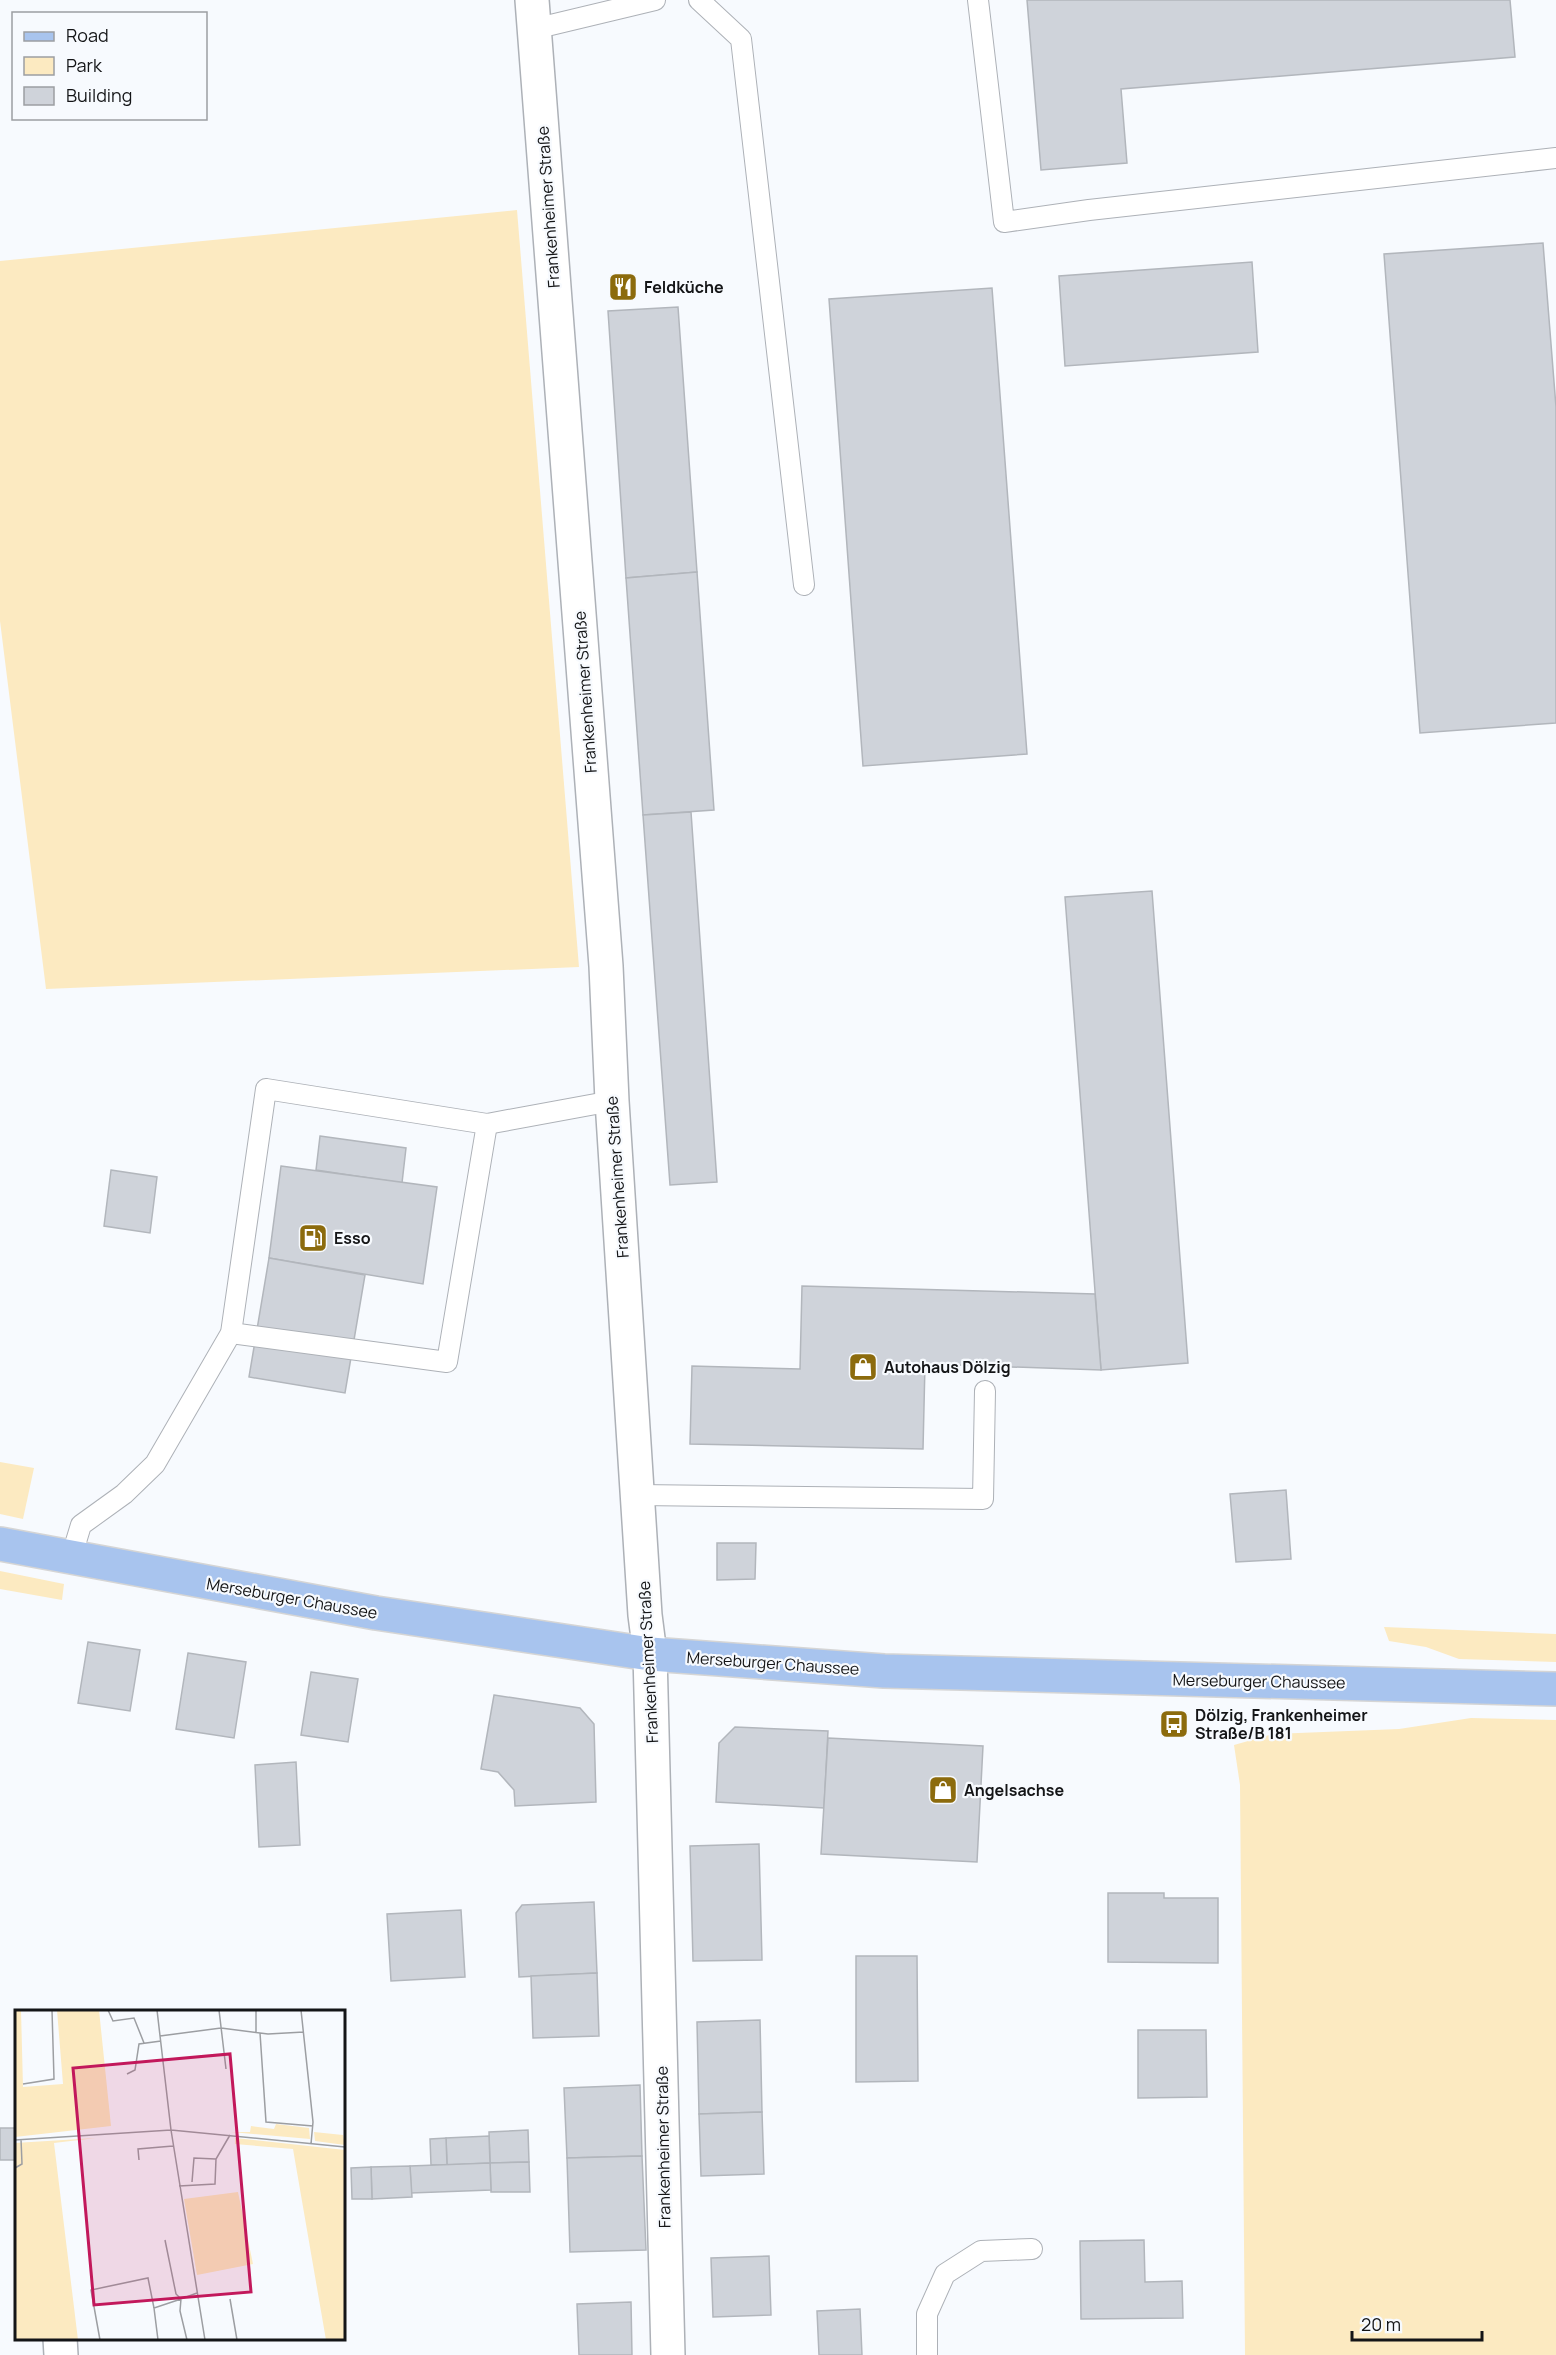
<svg xmlns="http://www.w3.org/2000/svg" width="1556" height="2355" font-family="Manrope,sans-serif">
<style>
.green{fill:#fceac1}
.building{fill:#cfd3da;stroke:#b2b6bc;stroke-width:1.5}
.lines{fill:none;stroke-linecap:round;stroke-linejoin:round}
.service-casing{stroke:#adb1b7;stroke-width:22}
.minor-casing{stroke:#adb1b7;stroke-width:36}
.tertiary-casing{stroke:#adb1b7;stroke-width:36}
.primary-casing{stroke:#d5d5d5;stroke-width:36}
.service{stroke:#fff;stroke-width:20}
.minor{stroke:#fff;stroke-width:33}
.tertiary{stroke:#fff;stroke-width:33}
.primary{stroke:#a8c4ee;stroke-width:33}
.labels{text-anchor:middle;stroke-width:4.5;stroke-linejoin:round;paint-order:stroke}
.street-label{font-size:16px;fill:#141517;stroke:#f7fafe}
.poi-label{font-size:16px;font-weight:bold;fill:#141517;stroke:#f7fafe;text-anchor:start}
.inset-road{fill:none;stroke:#9c9ea2;stroke-width:1.5}
.view{fill:#c2185b;fill-opacity:0.15;stroke:#c2185b;stroke-width:3}
.inset-edge{fill:none;stroke:#141517;stroke-width:3}
</style>
<rect width="100%" height="100%" fill="#f7fafe"/>
<g class="green">
<path d="M517 210 579 967 46 989 0 621V261Z"/>
<path d="M0 1462 34 1468 23 1519 0 1514Z"/>
<path d="M0 1571 64 1584 62 1600 0 1589Z"/>
<path d="M1384 1627 1556 1634V1662L1459 1659 1426 1647 1389 1641Z"/>
<path d="M1471 1718 1556 1720V2355H1245L1240 1785 1234 1745 1273 1734 1399 1729Z"/>
</g>
<g class="building">
<path d="M1027 0H1510L1515 57 1121 89 1127 163 1041 170Z"/>
<path d="M1543 243 1556 407V723L1420 733 1384 254Z"/>
<path d="M1252 262 1258 352 1065 366 1059 276Z"/>
<path d="M992 288 1027 754 863 766 829 299Z"/>
<path d="M678 307 697 572 626 578 608 311Z"/>
<path d="M697 572 714 810 643 815 626 578Z"/>
<path d="M691 812 717 1182 670 1185 643 815Z"/>
<path d="M1152 891 1188 1363 1101 1370 1065 897Z"/>
<path d="M320 1136 406 1148 402 1183 316 1170Z"/>
<path d="M281 1166 437 1187 423 1284 269 1258Z"/>
<path d="M111 1170 157 1177 150 1233 104 1226Z"/>
<path d="M269 1258 365 1275 345 1393 249 1377Z"/>
<path d="M802 1286 1095 1294 1101 1370 925 1364 923 1449 690 1444 692 1366 800 1369Z"/>
<path d="M1286 1490 1291 1559 1236 1562 1230 1494Z"/>
<path d="M717 1543H756L755 1579 717 1580Z"/>
<path d="M88 1642 140 1650 130 1711 78 1703Z"/>
<path d="M188 1653 246 1662 234 1738 176 1729Z"/>
<path d="M311 1672 358 1679 348 1742 301 1735Z"/>
<path d="M494 1695 580 1708 594 1724 596 1802 515 1806 514 1790 498 1772 481 1769Z"/>
<path d="M735 1727 828 1731 824 1808 716 1802 719 1743Z"/>
<path d="M828 1738 983 1746 977 1862 821 1854Z"/>
<path d="M296 1762 300 1845 259 1847 255 1765Z"/>
<path d="M759 1844 762 1960 693 1961 690 1846Z"/>
<path d="M1108 1893H1164V1898H1218V1963L1108 1962Z"/>
<path d="M594 1902 597 1973 519 1977 516 1913 522 1905Z"/>
<path d="M461 1910 465 1977 391 1981 387 1914Z"/>
<path d="M856 1956H917L918 2081 856 2082Z"/>
<path d="M597 1973 599 2036 533 2038 531 1976Z"/>
<path d="M760 2020 762 2112 699 2114 697 2022Z"/>
<path d="M1138 2030H1206L1207 2097 1138 2098Z"/>
<path d="M640 2085 642 2156 567 2158 564 2088Z"/>
<path d="M762 2112 764 2174 701 2176 699 2114Z"/>
<rect x="0" y="2128" width="16" height="32"/>
<path d="M528 2130 529 2162 490 2163 489 2132Z"/>
<path d="M489 2136 490 2163 447 2165 446 2138Z"/>
<path d="M446 2138 447 2165H431L430 2139Z"/>
<path d="M642 2156 646 2250 570 2252 567 2158Z"/>
<path d="M529 2162 530 2192H491L490 2163Z"/>
<path d="M490 2163 491 2190 411 2193 410 2166Z"/>
<path d="M410 2166 412 2197 372 2199 371 2167Z"/>
<path d="M371 2167 372 2199H352L351 2168Z"/>
<path d="M1144 2240 1145 2282 1182 2281 1183 2318 1081 2319 1080 2241Z"/>
<path d="M769 2256 771 2315 713 2317 711 2258Z"/>
<path d="M631 2302 632 2355H579L577 2304Z"/>
<path d="M860 2309 862 2355H819L817 2311Z"/>
</g>
<g class="lines">
<g class="service-casing">
<g id="service">
<path d="M699 0 741 39 804 585"/>
<path d="M978 0 1004 222 1089 210 1556 158"/>
<path d="M534 29 655 0"/>
<path d="M231 1333 447 1362 487 1124"/>
<path d="M638 1495 983 1499 985 1391"/>
<path d="M71 1558 81 1525 124 1494 155 1464 231 1333 266 1089 487 1124 612 1101"/>
<path d="M927 2355V2314L945 2274 981 2251 1032 2249"/>
</g>
</g>
<g class="minor-casing">
<g id="minor">
<path d="M650 1654 668 2355"/>
<path d="M60 2338 61 2355"/>
</g>
</g>
<g class="tertiary-casing">
<path id="tertiary" d="M532 0 606 966 612 1101 645 1615 650 1654"/>
</g>
<g class="primary-casing">
<path id="primary" d="M0 1544 376 1613 650 1654 884 1671 1556 1689"/>
</g>
<use href="#service" class="service"/>
<use href="#minor" class="minor"/>
<use href="#tertiary" class="tertiary"/>
<use href="#primary" class="primary"/>
</g>
<defs>
<g id="restaurant-square" transform="scale(1.5)"><rect x="-9" y="-9" width="18" height="18" rx="4" fill="#8c6b0d" stroke="#f7fafe"/><path d="M-5-6h1v4h1v-4h1v4h1v-4h1v5L-1.5 .5V6h-2V.5L-5-1ZM5-6V6H3V1.5H1.5Q1.5-4 5-6Z" fill="#fff"/></g>
<g id="fuel-square" transform="scale(1.5)"><rect x="-9" y="-9" width="18" height="18" rx="4" fill="#8c6b0d" stroke="#f7fafe"/><path d="M-5.5-6h7V0h2V4h1.3V-2.5L3-4.5l.8-.8L6-3V5H2.5V1h-1V6h-7ZM-4.2-4.7v3.2H.2V-4.7Z" fill="#fff"/></g>
<g id="shop-square" transform="scale(1.5)"><rect x="-9" y="-9" width="18" height="18" rx="4" fill="#8c6b0d" stroke="#f7fafe"/><path d="M-5-2.5h2.3a2.7 3.5 0 0 1 5.4 0H5L5.5 6h-11ZM-1.5-2.5h3a1.5 2.3 0 0 0-3 0Z" fill="#fff"/></g>
<g id="bus-square" transform="scale(1.5)"><rect x="-9" y="-9" width="18" height="18" rx="4" fill="#8c6b0d" stroke="#f7fafe"/><path d="M-5-6H5V4H4V6H2V4H-2V6H-4V4H-5ZM-3.5-4V0h7V-4ZM-3.5 1.2v1.5H-2V1.2ZM2 1.2v1.5H3.5V1.2Z" fill="#fff"/></g>
</defs>
<g fill-rule="evenodd">
<use href="#restaurant-square" x="623" y="287"/>
<use href="#fuel-square" x="313" y="1238"/>
<use href="#shop-square" x="863" y="1367"/>
<use href="#bus-square" x="1174" y="1724"/>
<use href="#shop-square" x="943" y="1790"/>
</g>
<g class="labels">
<g class="street-label">
<text transform="translate(548 207) rotate(-94)" y="6">Frankenheimer Straße</text>
<text transform="translate(585 692) rotate(-94)" y="6">Frankenheimer Straße</text>
<text transform="translate(617 1177) rotate(-94)" y="6">Frankenheimer Straße</text>
<text transform="translate(292 1598) rotate(10)" y="6">Merseburger Chaussee</text>
<text transform="translate(648 1662) rotate(-93)" y="6">Frankenheimer Straße</text>
<text transform="translate(773 1663) rotate(4)" y="6">Merseburger Chaussee</text>
<text transform="translate(1259 1681) rotate(1)" y="6">Merseburger Chaussee</text>
<text transform="translate(663 2147) rotate(-91)" y="6">Frankenheimer Straße</text>
</g>
<g class="poi-label">
<text x="644" y="293">Feldküche</text>
<text x="334" y="1244">Esso</text>
<text x="884" y="1373">Autohaus Dölzig</text>
<text x="1195" y="1721">Dölzig, Frankenheimer<tspan x="1195" dy="18">Straße/B 181</tspan></text>
<text x="964" y="1796">Angelsachse</text>
</g>
</g>
<g transform="translate(15 2010)">
<rect width="330" height="330" fill="#f7fafe"/>
<path d="M0 0H6L8 77 48 74 42 0H84L96 116 0 127ZM261 114 294 118 295 129 216 122H235L236 116 259 119ZM299 122 328 125 330 135 300 131ZM81 128 39 133 63 330H0V133ZM220 128 330 140V330H311L278 139 220 134ZM223 182 238 254 182 265 169 189Z" fill="#fceac1"/>
<path class="inset-road" d="M93 0 98 11 119 8 129 33M142 0 156 120 190 330M204 0 211 59M241 0V22M286 0 298 112 296 134M245 23 251 112 298 116M145 26 206 18 253 24 289 22M112 64 120 60 124 34 146 31M8 74 39 69 37 0M0 130 156 120 330 137M124 150 123 139 158 136M0 158 7 154 6 129M177 172 179 148 201 149M164 176 200 174 201 149 215 125M150 230 161 284 166 289 182 283M166 289 165 301 172 330M215 289 222 330M85 330 76 280 133 268 139 298M143 330 139 298 166 289"/>
<path class="view" d="M215 44 236 282 79 295 58 58Z"/>
<rect width="330" height="330" class="inset-edge"/>
</g>
<rect x="12" y="12" width="195" height="108" fill="#f7fafe" stroke="#9c9ea2" stroke-width="1.5"/>
<rect x="24" y="32" width="30" height="9" fill="#a8c4ee" stroke="#9c9ea2" stroke-width="1.5"/>
<text x="66" y="42" font-size="18" fill="#141517">Road</text>
<rect x="24" y="57" width="30" height="18" fill="#fceac1" stroke="#9c9ea2" stroke-width="1.5"/>
<text x="66" y="72" font-size="18" fill="#141517">Park</text>
<rect x="24" y="87" width="30" height="18" fill="#cfd3da" stroke="#9c9ea2" stroke-width="1.5"/>
<text x="66" y="102" font-size="18" fill="#141517">Building</text>
<path d="M1352 2331v9h130v-9" fill="none" stroke="#141517" stroke-width="3"/>
<text x="1361" y="2331" font-size="18" fill="#141517" stroke="#f7fafe" stroke-width="4.5" paint-order="stroke">20 m</text>
</svg>
